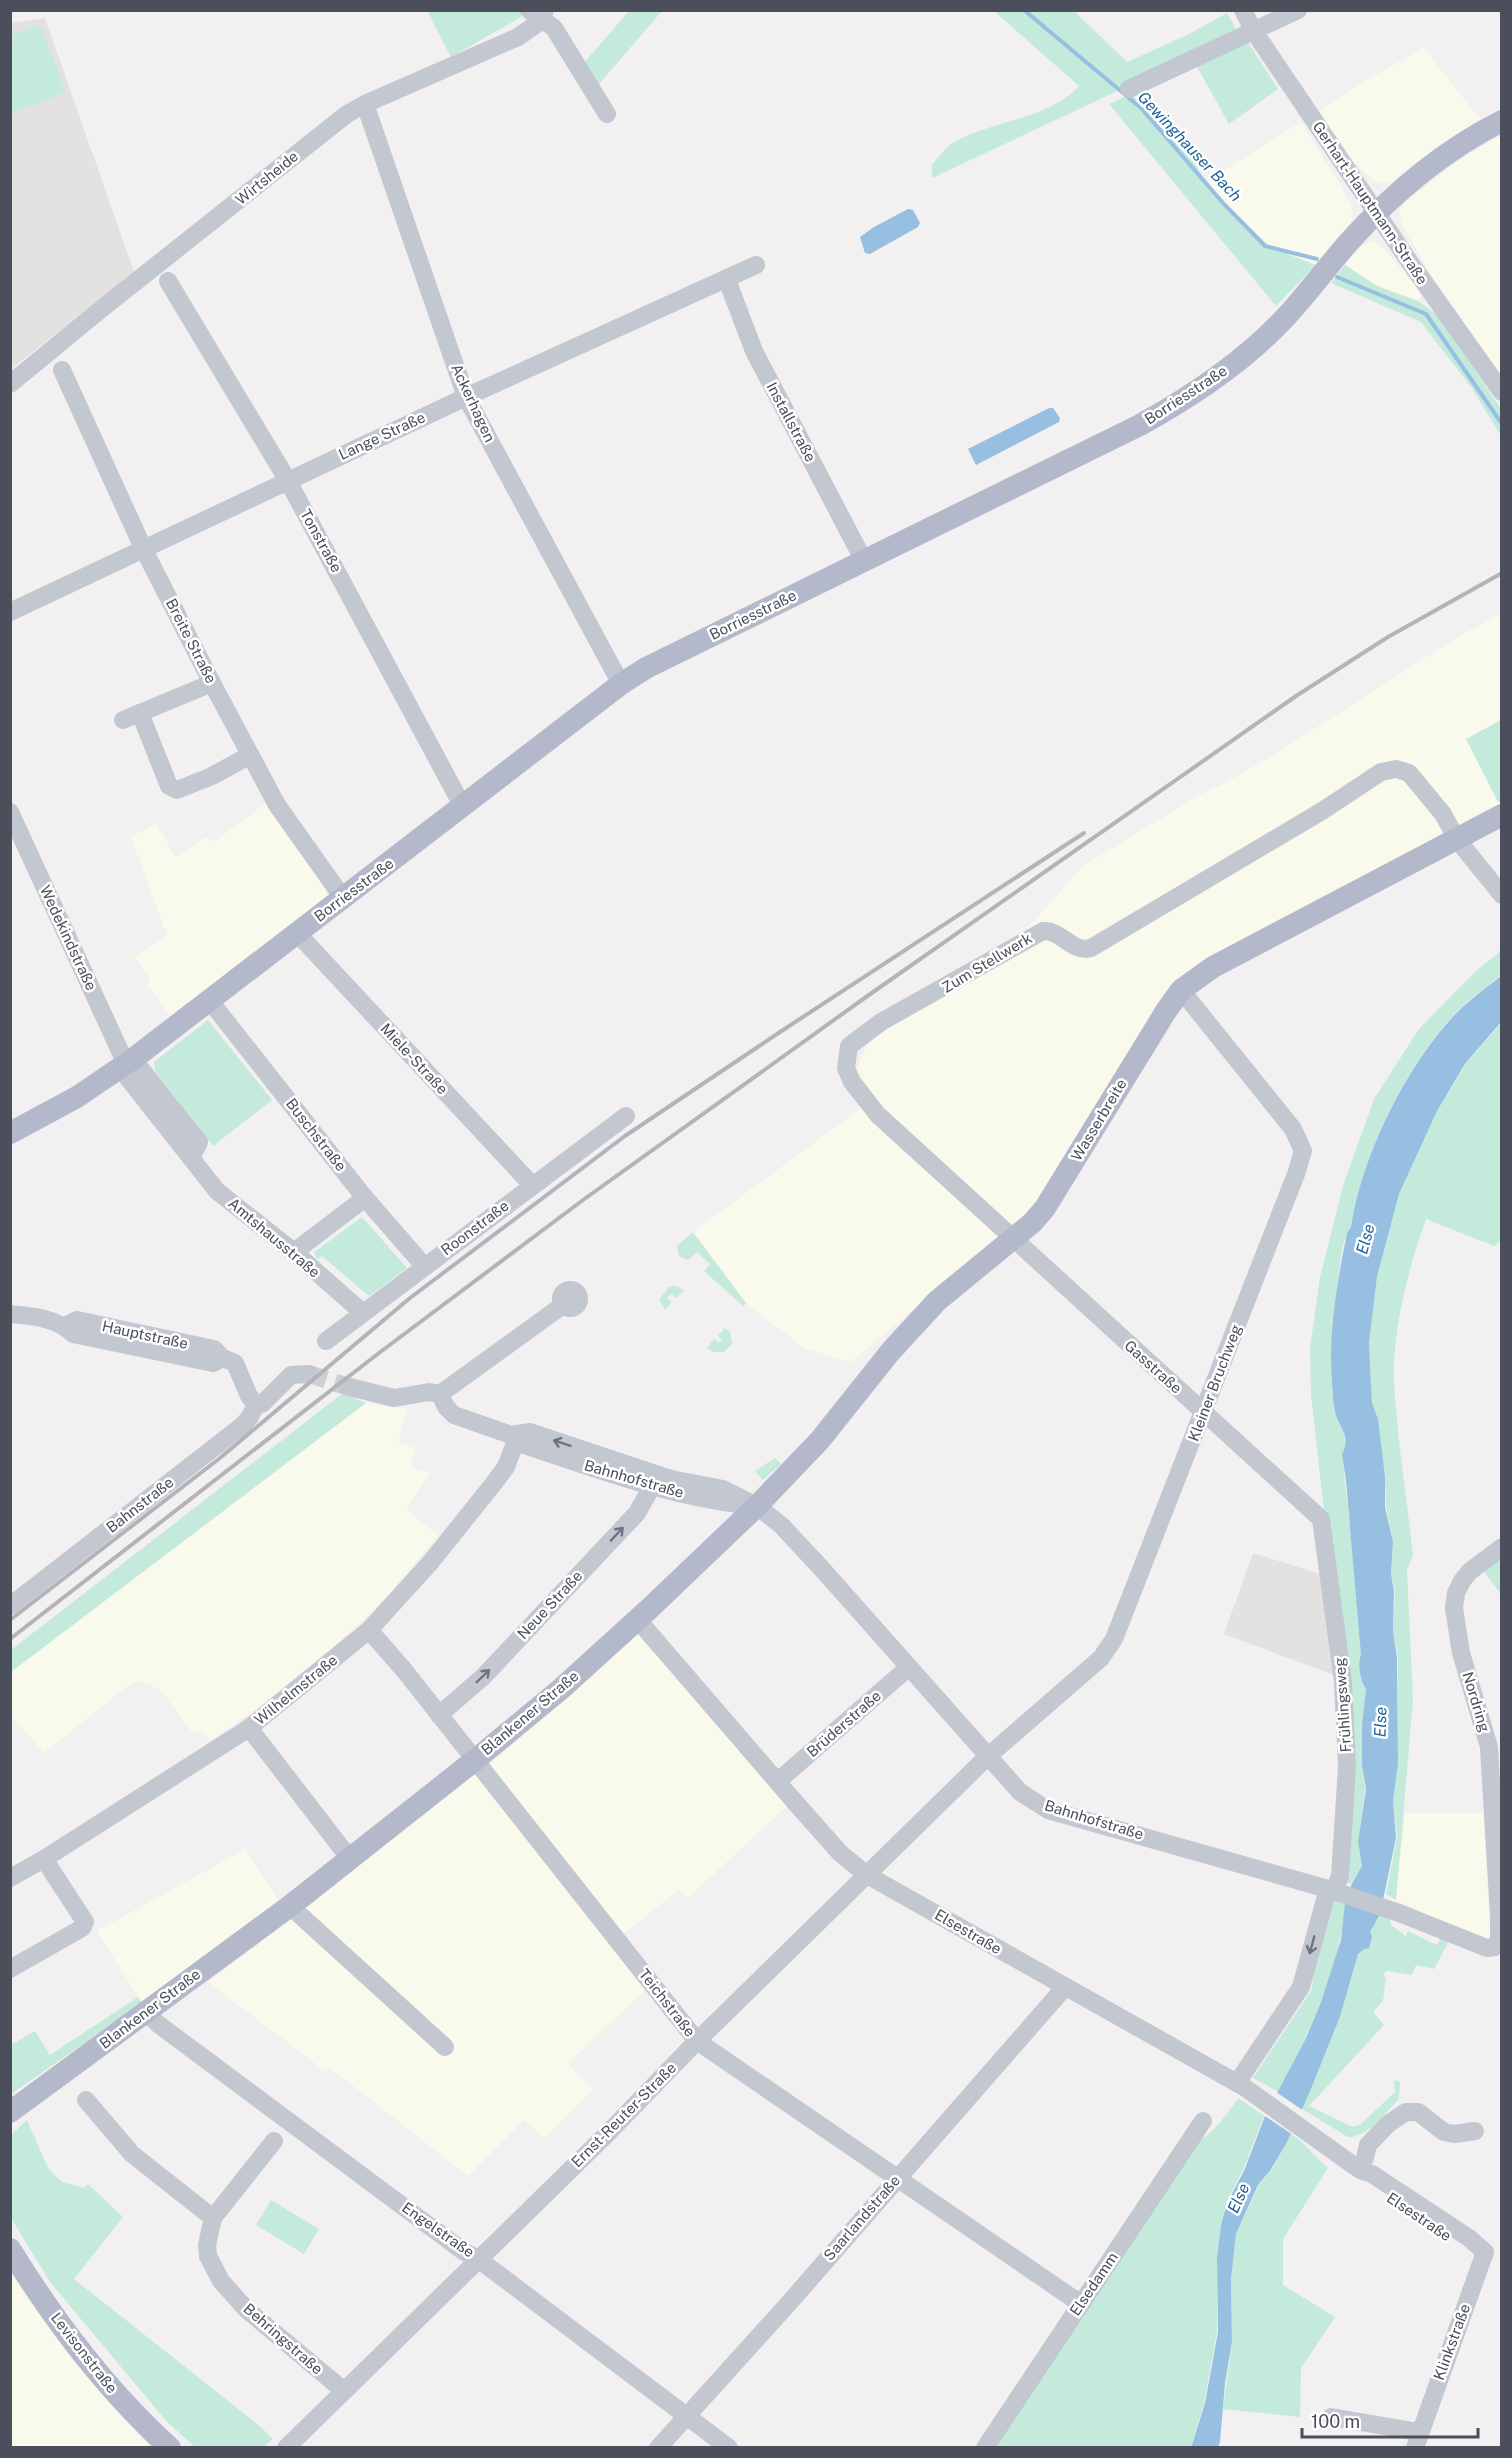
<svg xmlns="http://www.w3.org/2000/svg" width="1512" height="2458" font-family="'Public Sans',sans-serif">
<style>
.commercial{fill:#fafaec}
.education{fill:#e3e2e1}
.green{fill:#c4eadc}
.water{fill:#96bfe2}
.pier{fill:#f2f0f0}
.lines{fill:none;stroke-linecap:round;stroke-linejoin:round}
.stream{stroke:#96bfe2;stroke-width:4}
.minor-tunnel{stroke:#d0d0d2;stroke-width:18;stroke-dasharray:18 9;stroke-linecap:butt}
.minor{stroke:#c2c7d0;stroke-width:18}
.major{stroke:#b3b9cb;stroke-width:22}
.rail{stroke:#b3b3b9;stroke-width:4}
.oneway{stroke:#6e737e}
.labels{text-anchor:middle;stroke-width:5;stroke-linejoin:round;paint-order:stroke}
.street-label{font-size:15px;fill:#4a4f5b;stroke:#fff}
.water-label{font-size:16px;font-style:italic;fill:#1d619a;stroke:#fff}
</style>
<rect width="100%" height="100%" fill="#f2f0f0"/>
<g class="commercial">
<path d="M1424 48 1480 119 1434 149 1394 180 1383 183 1373 180 1352 160 1319 112 1361 83Z"/>
<path d="M1301 122 1338 181 1351 207 1352 220 1316 265 1270 247 1224 202 1206 182Z"/>
<path d="M1501 135V376L1429 271 1401 223 1400 209 1407 201 1455 163Z"/>
<path d="M1371 242 1376 243 1387 252 1411 281 1422 296 1418 301 1377 286 1345 265 1362 246Z"/>
<path d="M1501 614V804L1209 960 1048 1189 1024 1216 851 1362 804 1348 742 1300 693 1232 875 1098 858 1071 860 1060 873 1035 1022 934 1083 866 1203 793 1221 785 1272 756 1461 635Z"/>
<path d="M268 802 327 887V896L171 1016 146 984 151 980 135 957 167 935 131 837 156 823 175 857 206 837 214 842Z"/>
<path d="M366 1403 408 1409 398 1442 415 1448 410 1467 429 1473 406 1510 438 1535 384 1600 334 1646 260 1706 211 1740 204 1732 191 1731 161 1690 139 1681 129 1685 44 1753 11 1715 10 1672Z"/>
<path d="M636 1633 717 1719 789 1804 688 1898 679 1890 611 1943 646 1988 568 2064 593 2090 544 2138 524 2120 468 2176 329 2067 325 2071 208 1982 311 1905 460 1784 501 1755Z"/>
<path d="M1405 1813H1483L1490 1935 1487 1940H1482L1396 1900Z"/>
<path d="M245 1849 278 1900 142 2003 97 1931Z"/>
<path d="M11 2275 71 2359 150 2447H11Z"/>
</g>
<g class="education">
<path d="M45 18 134 272 11 369V23Z"/>
<path d="M1253 1553 1320 1574 1339 1677 1224 1634Z"/>
</g>
<g class="green">
<path d="M408 11H521V17L451 57 427 11Z"/>
<path d="M629 11H662L599 84 584 63Z"/>
<path d="M994 11H1074L1127 62 1187 35 1227 13 1239 34 932 178V165C938 158 944 149 951 144 989 121 1050 119 1079 86Z"/>
<path d="M40 25 66 92 11 113V35Z"/>
<path d="M1246 39 1278 89 1229 124 1195 63Z"/>
<path d="M1131 94 1189 154 1206 182 1224 202 1270 247 1316 265 1276 306 1109 104Z"/>
<path d="M1345 265 1377 286 1418 301 1439 316 1501 409V436L1471 387 1421 322 1331 283Z"/>
<path d="M1501 720 1502 800 1498 802 1466 739Z"/>
<path d="M1501 951V975C1483 989 1464 1003 1449 1020 1400 1076 1364 1154 1351 1227 1342 1239 1341 1258 1339 1272 1333 1314 1328 1355 1333 1397 1336 1419 1351 1433 1342 1454L1359 1612 1361 1655C1356 1663 1360 1681 1366 1689L1362 1765 1365 1789 1358 1841 1362 1866 1350 1884 1343 1882 1345 1863 1325 1520 1311 1394 1310 1348 1320 1277 1343 1186 1374 1099 1419 1029 1476 971Z"/>
<path d="M208 1020 272 1100 213 1146 155 1071 154 1062Z"/>
<path d="M1501 1023V1241L1494 1246 1426 1219C1409 1267 1392 1330 1394 1381 1397 1439 1407 1498 1413 1556L1407 1570 1413 1700 1396 1900 1386 1894 1397 1838 1393 1801 1398 1764V1659L1393 1630 1395 1592 1391 1573 1393 1542 1386 1506 1385 1476 1378 1420 1372 1403 1369 1343 1377 1277 1399 1194 1437 1111 1466 1064Z"/>
<path d="M362 1217 407 1268 369 1296 322 1256 317 1259 314 1252Z"/>
<path d="M693 1232 746 1303 743 1306 704 1271 710 1264 697 1252 688 1260 679 1256 677 1246Z"/>
<path d="M674 1285 684 1290 676 1298 671 1294 667 1298 672 1302 665 1310 659 1300 669 1287Z"/>
<path d="M725 1328 730 1332 732 1344 724 1352H713L707 1348 714 1339 719 1343 722 1340 718 1336Z"/>
<path d="M343 1393 366 1403 11 1672V1650Z"/>
<path d="M775 1458 781 1464 763 1480 755 1471Z"/>
<path d="M1501 1558V1594L1484 1572Z"/>
<path d="M1335 1900 1345 1903C1341 1970 1308 2033 1279 2092L1253 2078 1311 1991 1321 1933Z"/>
<path d="M1380 1914 1390 1918 1391 1925 1406 1936 1408 1931 1437 1945 1441 1937 1449 1941 1434 1969 1416 1965 1412 1975 1387 1971 1385 1972 1384 1977H1386L1383 2001 1373 2012 1384 2025 1309 2106 1353 2127 1361 2124 1395 2092 1394 2079 1400 2082 1399 2099C1386 2112 1369 2137 1348 2137L1302 2109 1340 2018 1358 1954 1364 1949 1369 1932Z"/>
<path d="M138 1997 142 2003 11 2094V2045L35 2031 50 2055Z"/>
<path d="M1238 2098 1264 2116 1243 2170 1226 2203 1221 2225 1217 2259V2332L1204 2403 1191 2447 991 2448 1193 2145C1214 2133 1225 2117 1238 2098Z"/>
<path d="M27 2120 48 2168 62 2182 84 2188 88 2184 123 2217 74 2279 261 2427 273 2439 263 2447H195L167 2422 50 2282 11 2218V2135Z"/>
<path d="M1291 2134C1306 2144 1314 2156 1328 2168L1283 2239V2285L1335 2317 1301 2368 1300 2417 1223 2409 1232 2341 1231 2280 1236 2234 1259 2185 1271 2171Z"/>
<path d="M271 2200 319 2229 304 2254 256 2225Z"/>
</g>
<g class="water">
<path d="M908 209 913 210 920 223 918 227 870 254 865 253 860 237 874 227Z"/>
<path d="M1049 408H1053L1060 418 1059 422 976 465 968 449Z"/>
<path d="M1501 976V1022L1465 1064 1437 1111 1399 1194 1377 1277 1369 1343 1372 1403 1378 1419 1385 1476V1507L1393 1542 1391 1573 1394 1592 1393 1630 1397 1659 1398 1764 1393 1801 1396 1838 1380 1914 1370 1932 1372 1937 1369 1948 1364 1949 1358 1954 1340 2017 1308 2096 1287 2142 1270 2171 1258 2185 1236 2234 1231 2280 1232 2341 1225 2383 1220 2442 1218 2447 1191 2448 1205 2403 1218 2332 1217 2258 1221 2225 1227 2203 1244 2171 1265 2116 1306 2038 1321 2002 1341 1940 1345 1903 1352 1883 1362 1866 1358 1841 1366 1789 1362 1765V1725L1366 1689C1360 1681 1357 1663 1361 1655L1346 1481 1342 1454C1351 1434 1340 1430 1335 1412 1333 1403 1333 1393 1332 1384 1328 1333 1337 1283 1347 1233L1351 1227C1362 1157 1402 1074 1449 1021 1465 1003 1483 990 1501 976Z"/>
</g>
<path class="pier" d="M1276 2092 1304 2111 1293 2135 1262 2114Z"/>
<g class="lines">
<g class="stream">
<path d="M1024 10 1141 108 1223 203 1265 246 1317 259"/>
<path d="M1337 277 1426 314 1502 424"/>
</g>
<path class="minor-tunnel" d="M309 1374 346 1386"/>
<g class="minor">
<path d="M529 10 554 28 607 114"/>
<path d="M1243 10 1253 30 1411 264 1502 392"/>
<path d="M1129 89 1298 10"/>
<path d="M365 104 466 397 621 684"/>
<path d="M727 280 754 351 864 561"/>
<path d="M168 281 288 481 463 807"/>
<path d="M62 370 144 550 212 683 277 805 343 898"/>
<path d="M10 384 100 310 347 114 365 104 518 37 541 21 545 10"/>
<path d="M10 612 466 397 756 265"/>
<path d="M140 713 169 786 177 790 212 776 250 755"/>
<path d="M123 720 212 683"/>
<path d="M10 812 126 1064"/>
<path d="M297 933 532 1185"/>
<path d="M210 1001 365 1198 425 1267"/>
<path d="M133 1059 199 1142 191 1158"/>
<path d="M120 1068 217 1191 294 1252 363 1313"/>
<path d="M294 1252 365 1198"/>
<circle cx="570" cy="1299" r="9"/>
<path d="M10 1314C32 1316 57 1318 73 1334L213 1363 223 1358"/>
<path d="M65 1326 77 1320 214 1349 223 1358 235 1363 249 1396 256 1404"/>
<path d="M326 1341 626 1116"/>
<path d="M346 1386 394 1398 429 1392 440 1394"/>
<path d="M440 1394 446 1407 454 1415 511 1435 530 1432 671 1479 723 1489 757 1506 782 1526 822 1569 1020 1792 1048 1810 1328 1889 1399 1913 1487 1948 1494 1947"/>
<path d="M440 1394 563 1305"/>
<path d="M256 1404H262L291 1375 309 1374"/>
<path d="M518 1435 524 1445C597 1469 668 1496 745 1505"/>
<path d="M10 1606 243 1425 250 1417 256 1404"/>
<path d="M638 1620 794 1801 840 1853 867 1875 1244 2087 1360 2170 1372 2174 1469 2238 1485 2252"/>
<path d="M369 1630 404 1670 697 2041 1081 2304"/>
<path d="M439 1715 484 1676 637 1513 651 1488"/>
<path d="M249 1728 350 1859"/>
<path d="M778 1781 909 1667"/>
<path d="M10 1878 44 1859 249 1728 369 1630 430 1563 494 1483 506 1467 518 1435"/>
<path d="M1334 1891 1340 1876 1347 1767 1343 1682 1321 1519 878 1115 852 1082 846 1068 849 1046 881 1022 1043 931C1062 930 1071 953 1091 948L1322 811 1381 772 1396 769 1409 773 1443 814 1456 838 1502 895"/>
<path d="M290 1906 445 2047"/>
<path d="M1494 1947 1499 1941V1914L1489 1747 1461 1653 1454 1608 1456 1593 1462 1581 1469 1572 1502 1547"/>
<path d="M10 1969 82 1928 85 1922 44 1859"/>
<path d="M147 2013 158 2024 463 2251 478 2259 729 2448"/>
<path d="M1237 2083 1301 1987 1328 1889"/>
<path d="M86 2100 132 2154 213 2218"/>
<path d="M274 2141 213 2218 207 2245 208 2256 221 2281 246 2309 343 2390"/>
<path d="M1365 2158 1368 2145 1388 2124 1406 2112H1418L1444 2132 1454 2134 1475 2131"/>
<path d="M1331 2417 1419 2432"/>
<path d="M286 2448 609 2132 697 2041 987 1757 1101 1658 1114 1639 1296 1174 1303 1151 1293 1129 1181 990"/>
<path d="M658 2448 789 2303 1065 1987"/>
<path d="M985 2448 1203 2121"/>
<path d="M1415 2448 1485 2252"/>
</g>
<g class="major">
<path d="M10 1133 77 1097 133 1059 621 684 646 668 1140 425C1191 397 1242 363 1283 320 1306 296 1326 268 1348 243 1391 195 1444 150 1502 121"/>
<path d="M10 2112 290 1906 475 1760 562 1688 649 1609 757 1506 820 1440 891 1351 937 1301 1032 1223 1045 1208 1166 1011 1181 990 1213 967 1502 815"/>
<path d="M10 2249C55 2322 106 2390 170 2448"/>
</g>
<g class="rail">
<path d="M10 1620 220 1458 410 1298 625 1136 780 1032 1084 833"/>
<path d="M10 1639 379 1353 583 1200 866 997 1296 696 1388 637 1502 573"/>
</g>
</g>
<defs><path id="oneway-shaft" d="M-6 0H5M1.5-3L5.5 0L1.5 3" fill="none" stroke-width="1.6" stroke-linecap="round" stroke-linejoin="round" transform="scale(1.5)"/></defs>
<g class="oneway">
<use href="#oneway-shaft" transform="translate(562 1443) rotate(-162)"/>
<use href="#oneway-shaft" transform="translate(617 1534) rotate(-47)"/>
<use href="#oneway-shaft" transform="translate(483 1676) rotate(-44)"/>
<use href="#oneway-shaft" transform="translate(1312 1945) rotate(105)"/>
</g>
<g class="labels">
<g class="street-label">
<text transform="translate(267 178) rotate(-39)" y="5">Wirtsheide</text>
<text transform="translate(1370 203) rotate(56)" y="5">Gerhart-Hauptmann-Straße</text>
<text transform="translate(1186 395) rotate(-33)" y="5">Borriesstraße</text>
<text transform="translate(473 403) rotate(65)" y="5">Ackerhagen</text>
<text transform="translate(791 422) rotate(62)" y="5">Installstraße</text>
<text transform="translate(382 436) rotate(-25)" y="5">Lange Straße</text>
<text transform="translate(321 541) rotate(61)" y="5">Tonstraße</text>
<text transform="translate(753 615) rotate(-26)" y="5">Borriesstraße</text>
<text transform="translate(191 641) rotate(63)" y="5">Breite Straße</text>
<text transform="translate(354 890) rotate(-37)" y="5">Borriesstraße</text>
<text transform="translate(68 938) rotate(65)" y="5">Wedekindstraße</text>
<text transform="translate(987 963) rotate(-31)" y="5">Zum Stellwerk</text>
<text transform="translate(414 1059) rotate(47)" y="5">Miele-Straße</text>
<text transform="translate(1099 1120) rotate(-59)" y="5">Wasserbreite</text>
<text transform="translate(316 1135) rotate(52)" y="5">Buschstraße</text>
<text transform="translate(475 1228) rotate(-37)" y="5">Roonstraße</text>
<text transform="translate(274 1238) rotate(40)" y="5">Amtshausstraße</text>
<text transform="translate(145 1335) rotate(12)" y="5">Hauptstraße</text>
<text transform="translate(1153 1367) rotate(42)" y="5">Gasstraße</text>
<text transform="translate(1215 1383) rotate(-69)" y="5">Kleiner Bruchweg</text>
<text transform="translate(634 1479) rotate(16)" y="5">Bahnhofstraße</text>
<text transform="translate(140 1505) rotate(-38)" y="5">Bahnstraße</text>
<text transform="translate(550 1605) rotate(-47)" y="5">Neue Straße</text>
<text transform="translate(296 1690) rotate(-39)" y="5">Wilhelmstraße</text>
<text transform="translate(1476 1702) rotate(73)" y="5">Nordring</text>
<text transform="translate(1343 1705) rotate(-94)" y="5">Frühlingsweg</text>
<text transform="translate(530 1713) rotate(-40)" y="5">Blankener Straße</text>
<text transform="translate(844 1724) rotate(-41)" y="5">Brüderstraße</text>
<text transform="translate(1094 1820) rotate(17)" y="5">Bahnhofstraße</text>
<text transform="translate(968 1932) rotate(30)" y="5">Elsestraße</text>
<text transform="translate(667 2003) rotate(52)" y="5">Teichstraße</text>
<text transform="translate(150 2009) rotate(-37)" y="5">Blankener Straße</text>
<text transform="translate(624 2115) rotate(-45)" y="5">Ernst-Reuter-Straße</text>
<text transform="translate(1419 2217) rotate(34)" y="5">Elsestraße</text>
<text transform="translate(862 2218) rotate(-49)" y="5">Saarlandstraße</text>
<text transform="translate(438 2230) rotate(35)" y="5">Engelstraße</text>
<text transform="translate(1094 2284) rotate(-56)" y="5">Elsedamm</text>
<text transform="translate(283 2339) rotate(41)" y="5">Behringstraße</text>
<text transform="translate(1452 2342) rotate(-70)" y="5">Klinkstraße</text>
<text transform="translate(84 2353) rotate(52)" y="5">Levisonstraße</text>
</g>
<g class="water-label">
<text transform="translate(1190 146) rotate(47)" y="6">Gewinghauser Bach</text>
<text transform="translate(1365 1239) rotate(-75)" y="6">Else</text>
<text transform="translate(1380 1722) rotate(-88)" y="6">Else</text>
<text transform="translate(1238 2198) rotate(-66)" y="6">Else</text>
</g>
</g>
<rect width="1512" height="2458" fill="none" stroke="#4a4f5b" stroke-width="24"/>
<path d="M1302 2428v9h176v-9" fill="none" stroke="#4a4f5b" stroke-width="3"/>
<text x="1311" y="2428" font-size="18" fill="#4a4f5b" stroke="#ffffff" stroke-width="4.5" paint-order="stroke">100 m</text>
</svg>
